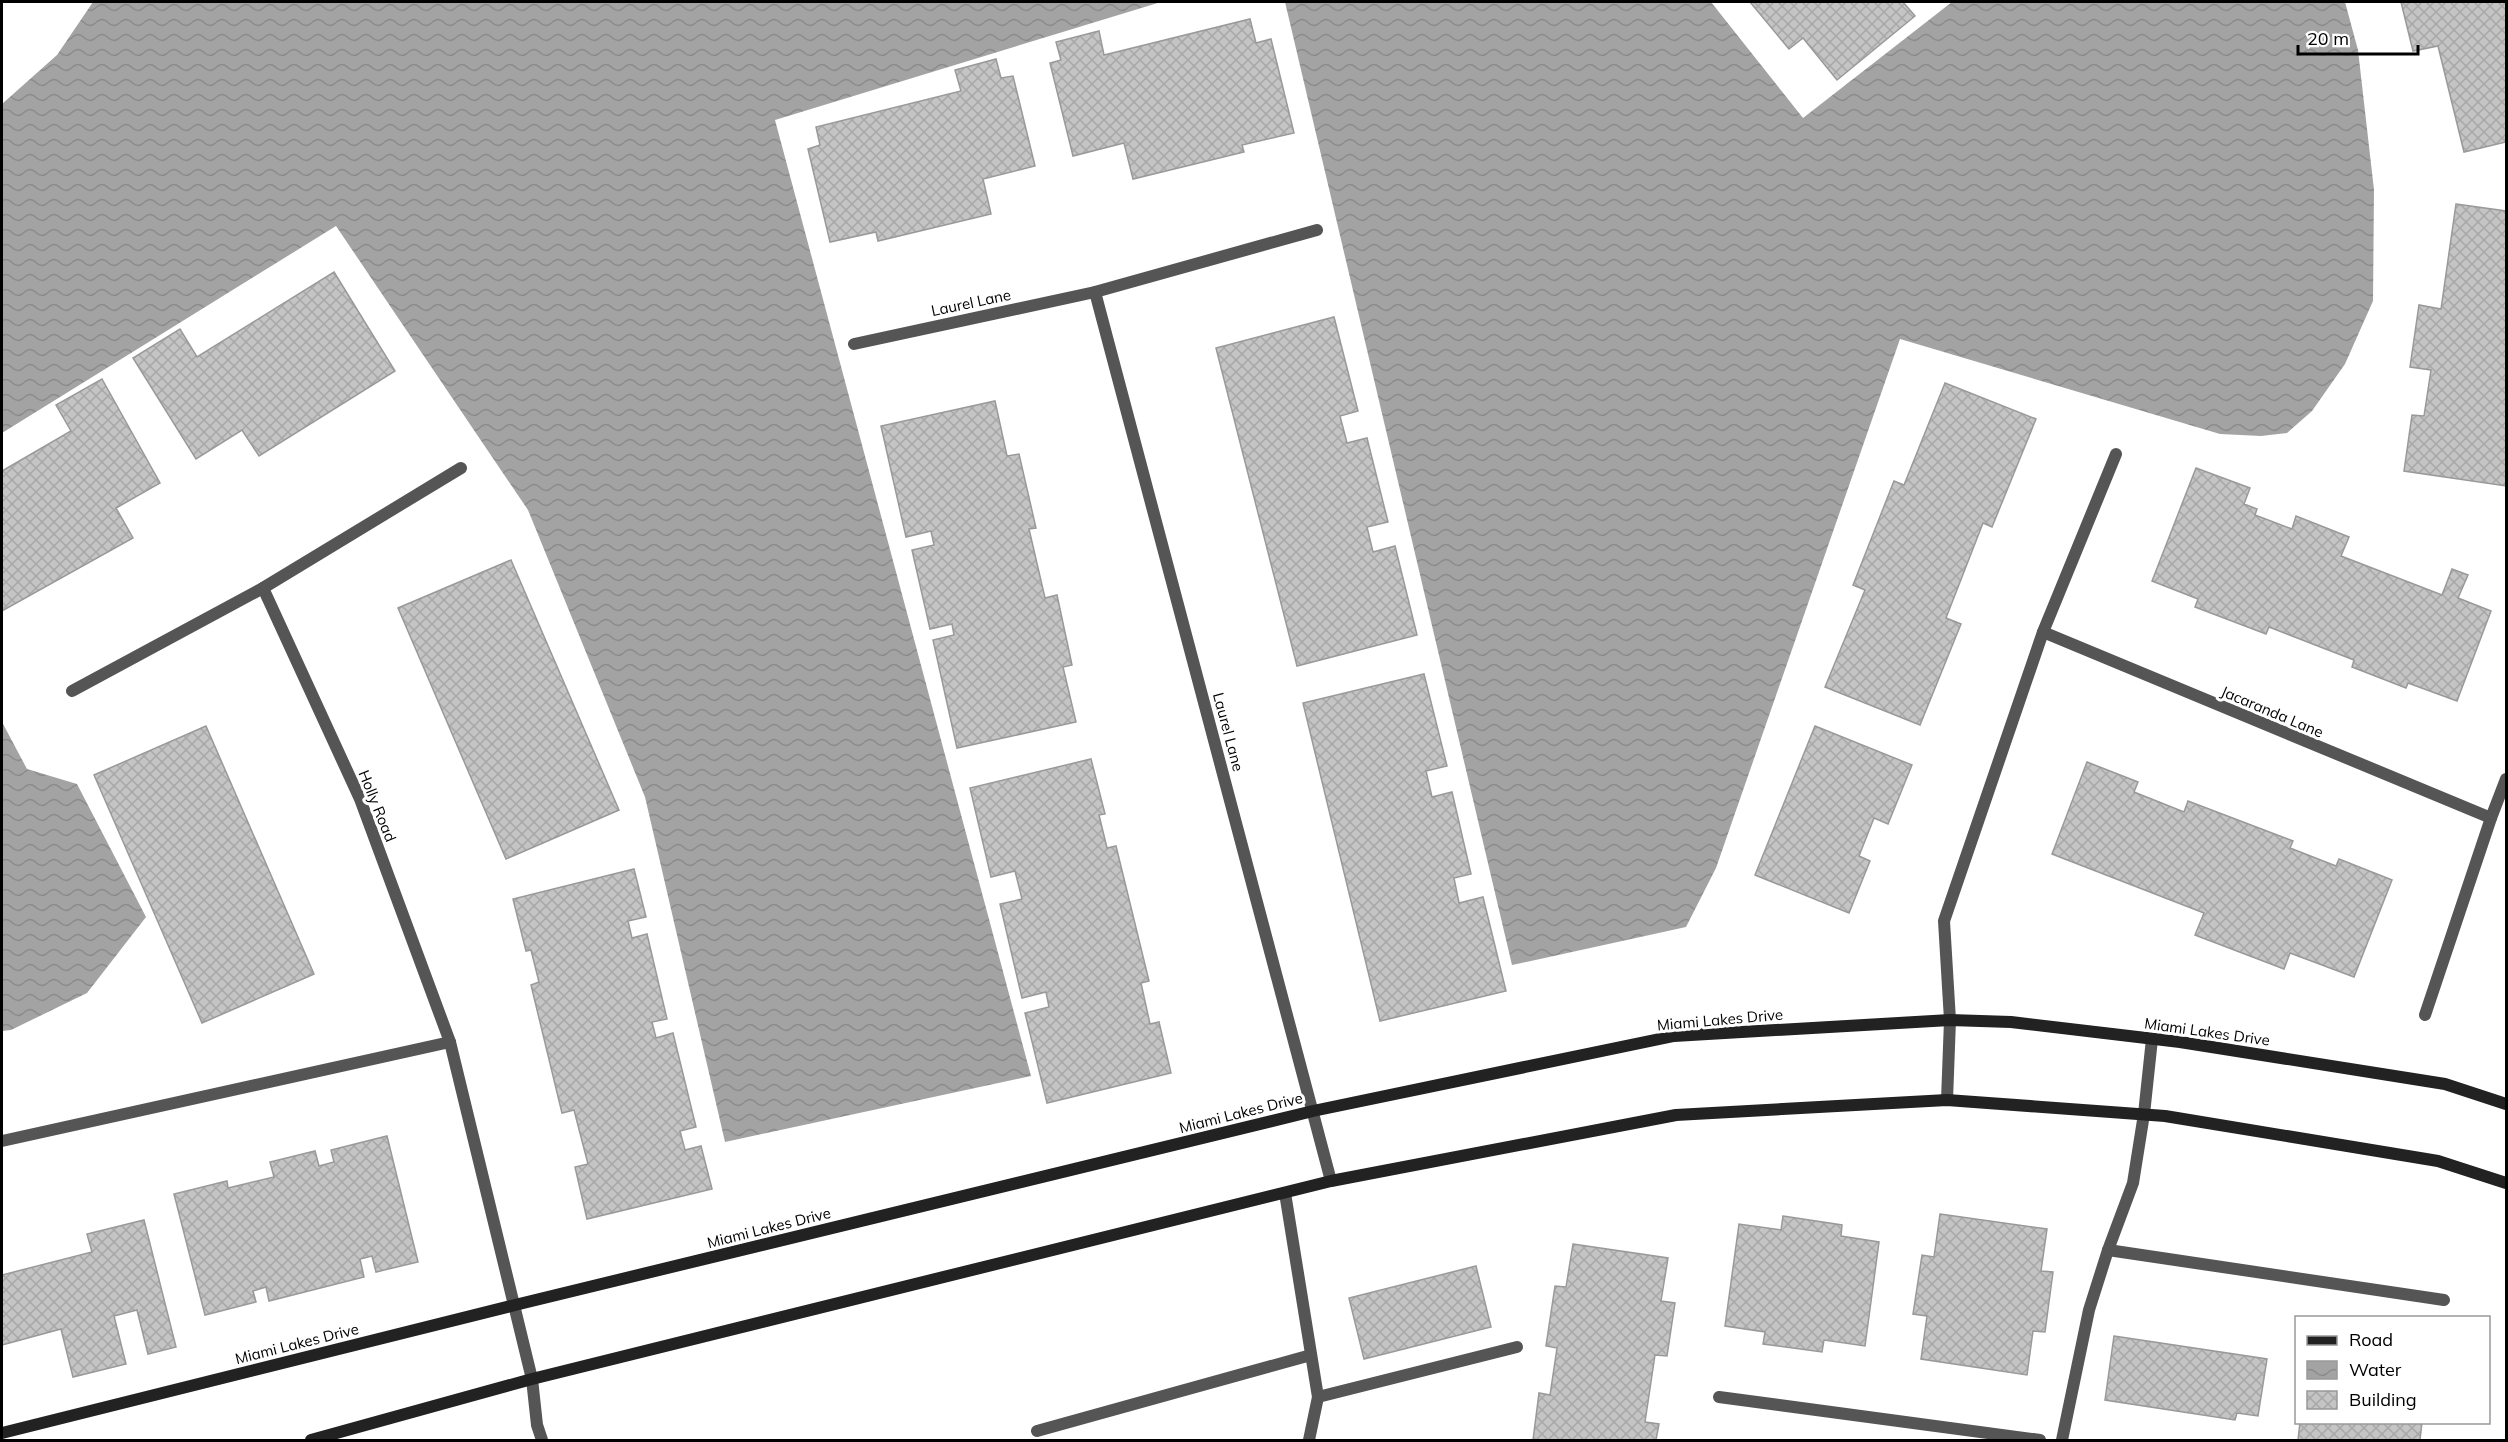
<svg xmlns="http://www.w3.org/2000/svg" width="2508" height="1442" font-family="Mulish,sans-serif">
<style>
.water{fill:url(#water-waves)}
.building{fill:url(#building-cross-hatch);stroke:#999;stroke-width:1.5}
.lines{fill:none;stroke-linecap:round;stroke-linejoin:round}
.service{stroke:#555;stroke-width:12}
.minor{stroke:#555;stroke-width:12}
.secondary{stroke:#222;stroke-width:12}
.labels{text-anchor:middle;stroke-width:6;stroke-linejoin:round;paint-order:stroke}
.street-label{font-size:15px;fill:#000;stroke:#fff}
</style>
<defs>
<pattern id="water-waves" width="16" height="10" patternUnits="userSpaceOnUse" patternTransform="scale(1.5)"><rect width="16" height="10" fill="#a3a3a3"/><path d="M0 5q4-4 8 0t8 0" fill="none" stroke="#8b8b8b"/></pattern>
<pattern id="building-cross-hatch" width="8" height="8" patternUnits="userSpaceOnUse" patternTransform="scale(1.5)"><rect width="8" height="8" fill="#c4c4c4"/><path d="M0 0l8 8M0 8l8-8" fill="none" stroke="#a7a7a7"/></pattern>
</defs>
<rect width="100%" height="100%" fill="#fff"/>
<g class="water">
<path d="M93 2H1161L775 120 1031 1076 725 1142 645 797 528 510 336 226 2 433V104L57 55Z"/>
<path d="M1285 2H1711L1803 118 1952 2H2345L2358 50 2374 190 2373 301 2345 364 2312 411 2287 433 2261 436 2220 434 1900 339 1716 868 1686 927 1512 965Z"/>
<path d="M2 722 27 769 77 784 146 917 87 993 11 1030 2 1031Z"/>
</g>
<g class="building">
<path d="M1750 2H1903L1915 16 1837 80 1803 38 1789 49Z"/>
<path d="M2401 2H2506V142L2464 152 2438 46 2413 51Z"/>
<path d="M1250 19 1256 43 1271 39 1294 133 1242 145 1244 152 1133 179 1124 143 1073 156 1050 63 1061 60 1056 42 1099 31 1104 55Z"/>
<path d="M996 59 1001 78 1013 76 1035 166 983 179 991 214 878 241 876 232 830 242 808 149 820 145 816 127 961 91 955 70Z"/>
<path d="M2456 204 2506 211V486L2404 471 2412 415 2424 416 2431 370 2410 367 2419 305 2441 309Z"/>
<path d="M334 272 395 371 259 456 242 430 196 459 133 358 180 329 197 357Z"/>
<path d="M1334 317 1358 411 1340 416 1347 443 1367 438 1388 522 1367 527 1373 552 1395 546 1417 635 1297 666 1216 348Z"/>
<path d="M102 379 160 483 116 508 133 538 2 611V471L71 431 56 405Z"/>
<path d="M1945 383 2036 419 1992 527 1983 523 1946 618 1961 624 1920 725 1825 687 1865 590 1853 585 1894 481 1904 485Z"/>
<path d="M995 401 1007 456 1019 454 1036 528 1029 529 1045 598 1057 595 1072 665 1063 667 1076 722 957 748 933 640 954 635 952 624 930 629 912 550 934 545 931 531 906 537 881 426Z"/>
<path d="M2196 468 2250 488 2244 504 2257 509 2255 515 2292 529 2296 516 2349 537 2341 556 2442 595 2452 569 2468 575 2458 598 2491 611 2457 701 2408 683 2406 688 2352 667 2354 660 2269 627 2266 634 2195 607 2198 599 2152 581Z"/>
<path d="M511 560 619 810 506 859 398 608Z"/>
<path d="M1424 674 1447 766 1426 771 1432 797 1452 792 1471 874 1454 878 1459 903 1483 897 1506 991 1380 1021 1303 703Z"/>
<path d="M206 726 314 974 202 1023 94 775Z"/>
<path d="M1815 726 1912 765 1888 824 1874 818 1859 856 1870 861 1849 913 1755 875Z"/>
<path d="M1091 759 1105 814 1099 815 1107 848 1116 846 1149 981 1141 983 1150 1024 1159 1022 1171 1073 1047 1103 1025 1013 1049 1007 1046 992 1022 998 1000 904 1022 899 1015 871 991 877 970 788Z"/>
<path d="M2087 762 2138 782 2134 792 2184 812 2188 801 2293 841 2290 848 2336 866 2339 859 2392 880 2354 977 2290 953 2284 969 2195 935 2204 913 2052 854Z"/>
<path d="M634 869 646 917 628 921 632 938 647 934 667 1019 652 1022 656 1038 673 1033 696 1127 680 1131 685 1150 701 1146 712 1189 587 1219 575 1167 588 1164 574 1110 562 1113 531 985 539 982 531 950 526 951 513 899Z"/>
<path d="M387 1136 418 1262 376 1272 372 1256 360 1259 364 1277 269 1301 266 1287 253 1291 256 1302 205 1315 174 1194 227 1181 228 1188 274 1177 270 1162 315 1151 319 1166 334 1162 331 1150Z"/>
<path d="M1940 1214 2047 1229 2041 1271 2053 1272 2045 1332 2033 1331 2027 1375 1921 1359 1927 1316 1913 1314 1922 1255 1934 1257Z"/>
<path d="M1783 1216 1842 1225 1841 1236 1879 1242 1865 1346 1824 1340 1822 1352 1763 1344 1765 1332 1725 1326 1739 1224 1781 1230Z"/>
<path d="M144 1220 176 1347 148 1354 137 1310 114 1316 126 1364 73 1377 61 1329 2 1345V1275L92 1252 87 1234Z"/>
<path d="M1573 1244 1668 1258 1661 1301 1675 1303 1667 1356 1655 1355 1645 1422 1659 1424 1656 1440H1533L1539 1393 1550 1395 1557 1348 1546 1346 1555 1286 1566 1287Z"/>
<path d="M1476 1266 1491 1327 1364 1359 1349 1298Z"/>
<path d="M2114 1336 2267 1359 2258 1416 2237 1413 2235 1420 2105 1400Z"/>
<path d="M2300 1422H2422L2420 1440H2298Z"/>
</g>
<g class="lines">
<g class="service">
<path d="M1285 1193 1318 1397 1309 1440"/>
<path d="M2108 1250 2444 1300"/>
<path d="M1318 1397 1517 1347"/>
<path d="M1719 1397 2040 1440"/>
<path d="M1037 1431 1311 1355"/>
<path d="M2062 1440 2089 1310 2108 1250 2133 1183 2144 1114 2152 1039"/>
</g>
<g class="minor">
<path d="M1095 292 1331 1181"/>
<path d="M854 344 1095 292 1317 230"/>
<path d="M263 588 360 799 450 1042 532 1379 537 1425 542 1440"/>
<path d="M2043 632 2491 818"/>
<path d="M72 691 263 588 461 468"/>
<path d="M2425 1015 2491 818 2506 779"/>
<path d="M1947 1100 1950 1020 1944 921 2043 632 2116 454"/>
<path d="M2 1141 450 1042"/>
</g>
<g class="secondary">
<path d="M2 1433 515 1305 1313 1111 1674 1036 1950 1020 2011 1022 2180 1042 2445 1084 2506 1104"/>
<path d="M311 1440 532 1379 1331 1181 1676 1115 1947 1100 2165 1116 2438 1161 2506 1183"/>
</g>
</g>
<g class="labels">
<g class="street-label">
<text transform="translate(971 303) rotate(-12)" y="5">Laurel Lane</text>
<text transform="translate(2272 712) rotate(23)" y="5">Jacaranda Lane</text>
<text transform="translate(1228 732) rotate(75)" y="5">Laurel Lane</text>
<text transform="translate(377 806) rotate(68)" y="5">Holly Road</text>
<text transform="translate(1720 1020) rotate(-5)" y="5">Miami Lakes Drive</text>
<text transform="translate(2207 1032) rotate(8)" y="5">Miami Lakes Drive</text>
<text transform="translate(1241 1113) rotate(-14)" y="5">Miami Lakes Drive</text>
<text transform="translate(769 1228) rotate(-14)" y="5">Miami Lakes Drive</text>
<text transform="translate(297 1344) rotate(-14)" y="5">Miami Lakes Drive</text>
</g>
</g>
<rect width="2508" height="1442" fill="none" stroke="#000000" stroke-width="6"/>
<rect x="2295" y="1316" width="195" height="108" fill="#ffffff" stroke="#999999" stroke-width="1.5"/>
<rect x="2307" y="1336" width="30" height="9" fill="#222222" stroke="#999999" stroke-width="1.5"/>
<text x="2349" y="1346" font-size="18" fill="#000000">Road</text>
<rect x="2307" y="1361" width="30" height="18" fill="url(#water-waves)" stroke="#999999" stroke-width="1.5"/>
<text x="2349" y="1376" font-size="18" fill="#000000">Water</text>
<rect x="2307" y="1391" width="30" height="18" fill="url(#building-cross-hatch)" stroke="#999999" stroke-width="1.5"/>
<text x="2349" y="1406" font-size="18" fill="#000000">Building</text>
<path d="M2298 45v9h120v-9" fill="none" stroke="#000000" stroke-width="3"/>
<text x="2307" y="45" font-size="18" fill="#000000" stroke="#ffffff" stroke-width="4.5" paint-order="stroke">20 m</text>
</svg>
